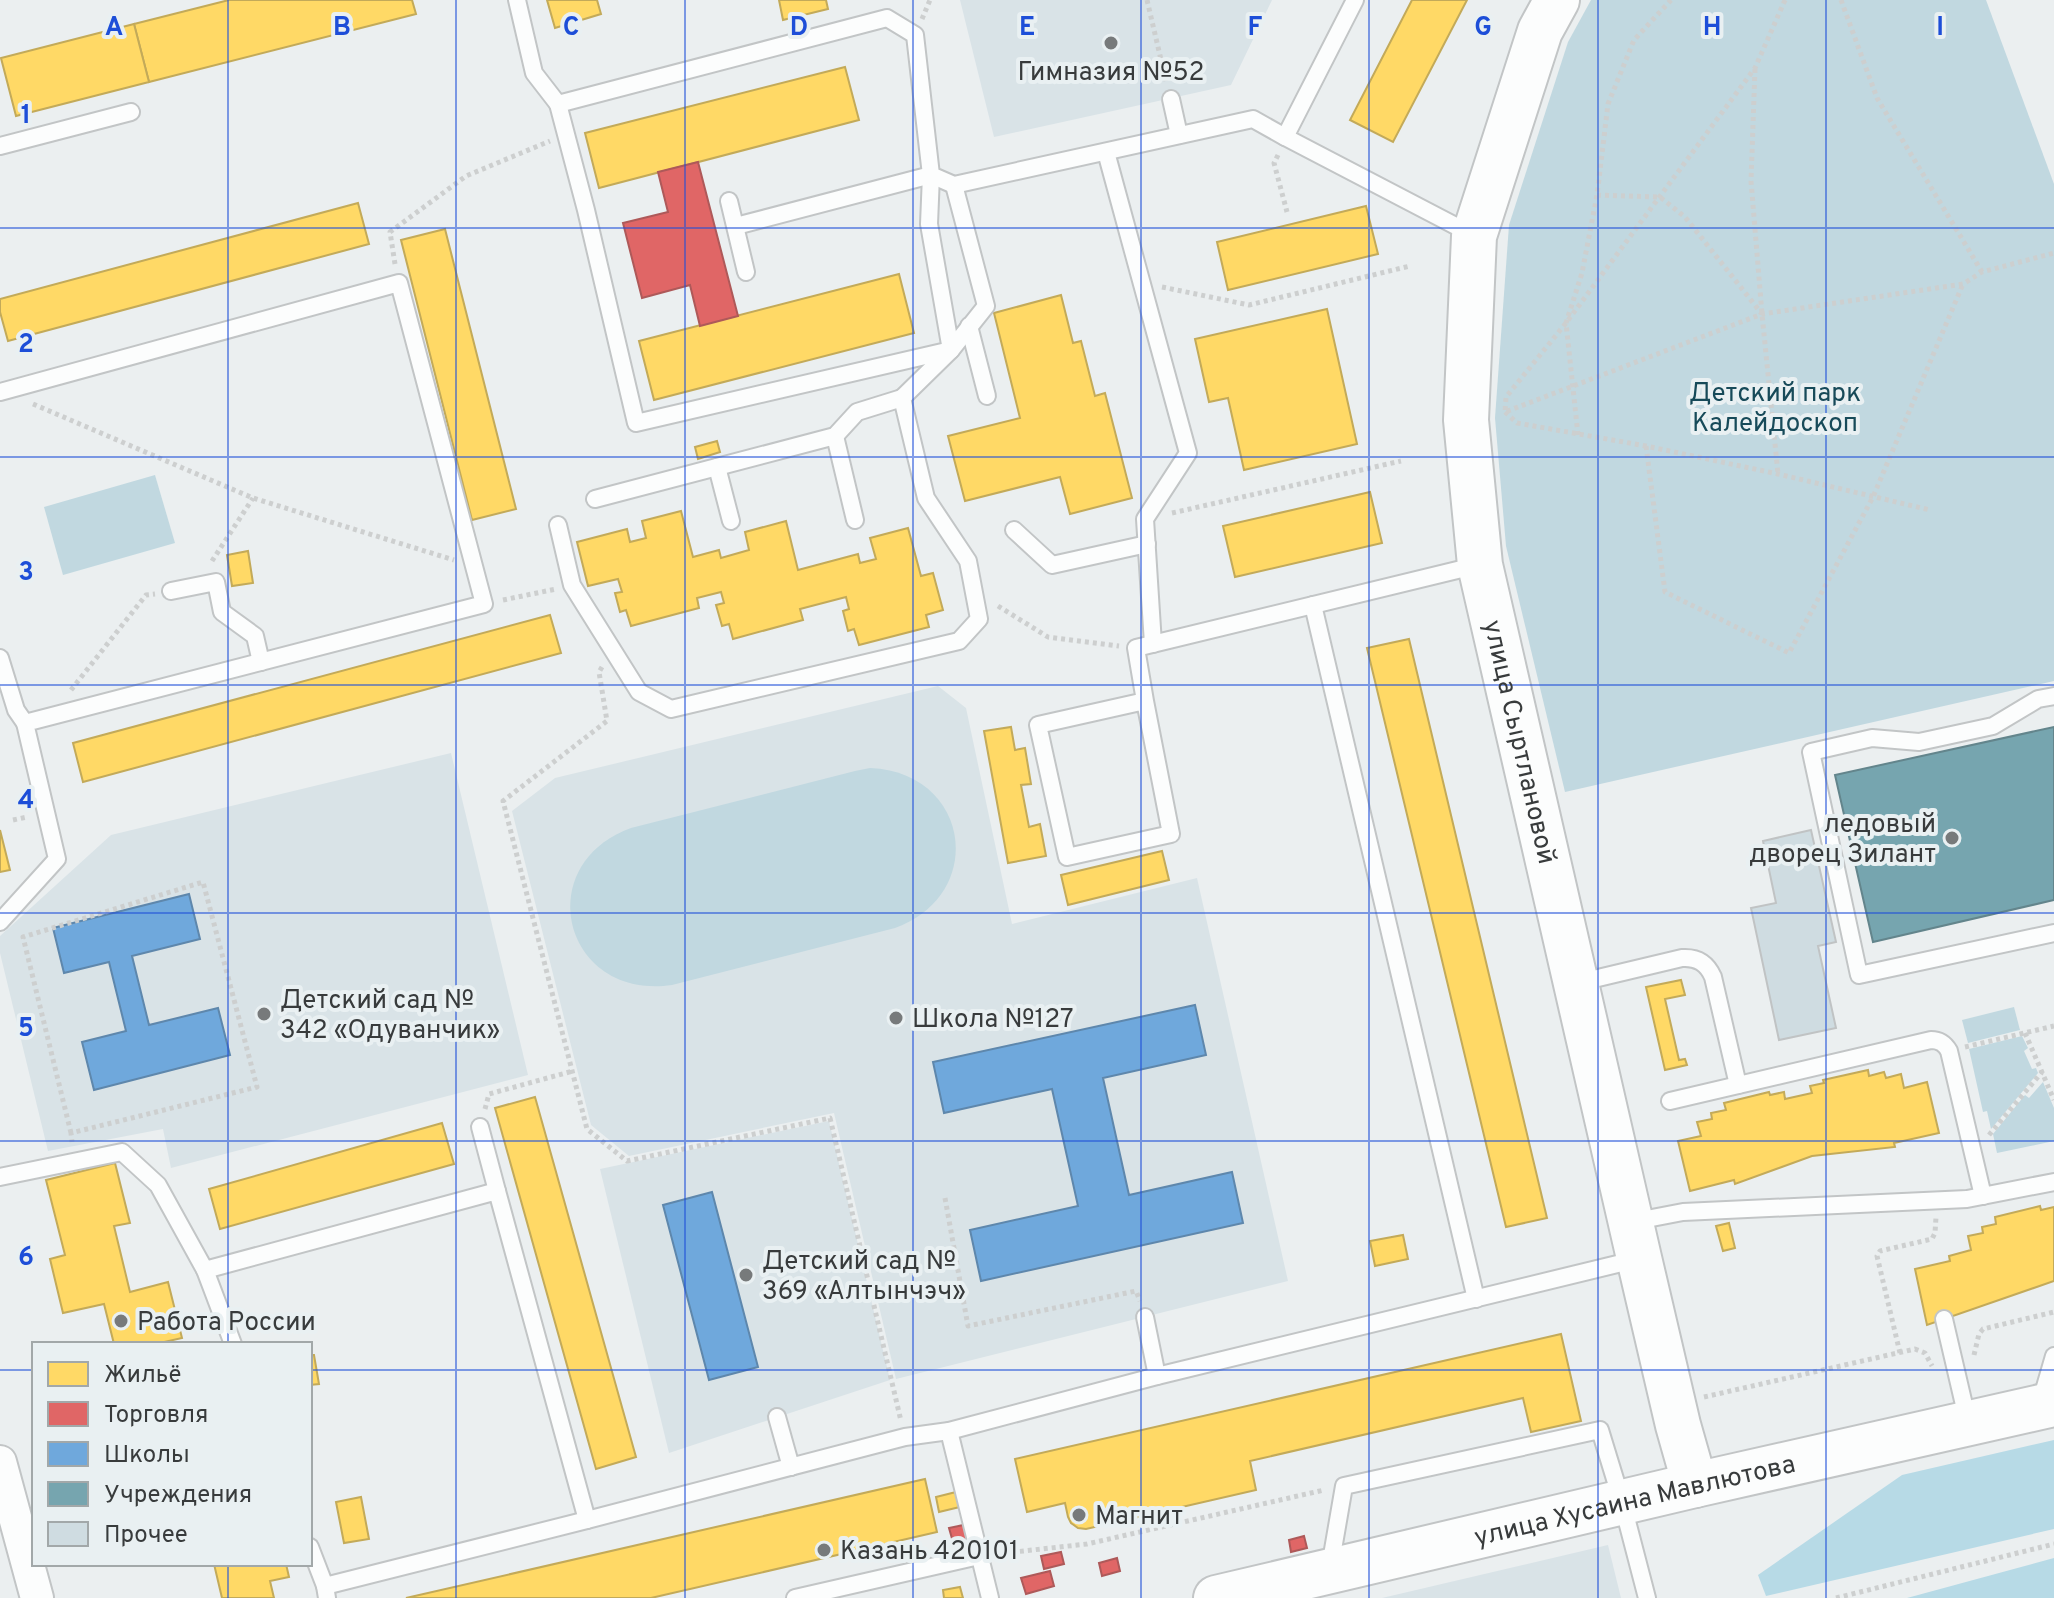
<svg xmlns="http://www.w3.org/2000/svg" width="2054" height="1598" font-family="Overpass,sans-serif">
<style>
.built{fill:#d9e3e7}
.green{fill:#c1d8e0}
.forest{fill:#b7dae6}
.homes{fill:#ffd966;stroke:#c3aa59;stroke-width:2}
.shops{fill:#e06666;stroke:#ae5959;stroke-width:2}
.schools{fill:#6fa8dc;stroke:#5e87ac;stroke-width:2}
.public{fill:#76a5af;stroke:#63858c;stroke-width:2}
.building{fill:#cfdce1;stroke:#c0c3c4;stroke-width:2}
.lines{fill:none;stroke-linecap:round;stroke-linejoin:round}
.lane-casing{stroke:#c2c5c6;stroke-width:20}
.street-casing{stroke:#c2c5c6;stroke-width:36}
.secondary-casing{stroke:#c2c5c6;stroke-width:48}
.path{stroke:#cdcfcf;stroke-width:5;stroke-dasharray:4 4;stroke-linecap:butt}
.lane{stroke:#fcfdfd;stroke-width:16}
.street{stroke:#fcfdfd;stroke-width:32}
.secondary{stroke:#fcfdfd;stroke-width:44}
.grid{fill:none;stroke:#1d4ed8;stroke-width:2;stroke-opacity:0.55}
.poi-dot{fill:#777a7b;stroke:#e9f0f2;stroke-width:3}
.labels{text-anchor:middle;stroke-width:8;stroke-linejoin:round;paint-order:stroke}
.poi-label{font-size:26px;fill:#383b3c;stroke:#e9f0f2;text-anchor:start}
.park-label{font-size:26px;fill:#174a59;stroke:#e9f0f2}
.street-label{font-size:26px;fill:#383b3c;stroke:#e9f0f2}
.grid-label{font-size:26px;text-anchor:middle;font-weight:bold;fill:#1d4ed8;stroke:#e9f0f2;stroke-width:8;stroke-linejoin:round;paint-order:stroke}
</style>
<rect width="100%" height="100%" fill="#ebeff0"/>
<g class="built">
<path d="M960 0H1272L1231 85 994 137Z"/>
<path d="M938 686 966 708 1012 924 1197 878 1288 1281 896 1379 834 1113 629 1156 591 1125 512 811 555 778Z"/>
<path d="M451 753 528 1075 171 1168 163 1129 48 1151 0 953V936L111 835Z"/>
<path d="M829 1121 890 1380 669 1453 600 1169Z"/>
<path d="M1608 1545 1621 1598H1382Z"/>
</g>
<g class="green">
<path d="M1591 0H1986L2054 184V681L1565 792 1506 546 1495 418 1509 225 1568 42Z"/>
<path d="M155 475 175 543 63 575 44 507Z"/>
<path d="M870 768C970 772 988 894 895 928L672 985C564 1001 529 865 631 828L855 771Z"/>
<path d="M2014 1007 2020 1030 1968 1043 1962 1020Z"/>
<path d="M2022 1036 2028 1048 2024 1051 2032 1069 2036 1068 2038 1073 1991 1129 1987 1111 1983 1112 1969 1049Z"/>
<path d="M2043 1082 2054 1108V1141L1997 1153 1993 1134 2025 1095 2029 1098Z"/>
</g>
<g class="forest">
<path d="M2054 1440V1529L1766 1596 1758 1575 1902 1475Z"/>
<path d="M2054 1558V1598H1907Z"/>
</g>
<g class="homes">
<path d="M229 0H412L416 14 149 82 134 24Z"/>
<path d="M547 0H597L601 14 555 28Z"/>
<path d="M779 0H826L828 9 783 20Z"/>
<path d="M1412 0H1467L1393 142 1350 120Z"/>
<path d="M134 24 149 82 16 116 1 58Z"/>
<path d="M845 67 859 120 599 188 585 133Z"/>
<path d="M358 203 369 244 8 341 0 312V299Z"/>
<path d="M1366 206 1378 254 1228 290 1217 242Z"/>
<path d="M445 229 516 509 472 520 401 240Z"/>
<path d="M899 274 914 333 654 400 639 341Z"/>
<path d="M1061 295 1073 343 1081 341 1095 396 1105 393 1132 498 1070 514 1060 477 965 501 948 436 1020 418 994 313Z"/>
<path d="M1327 309 1357 444 1244 470 1228 398 1209 402 1195 339Z"/>
<path d="M717 441 720 452 698 459 695 447Z"/>
<path d="M1370 492 1382 543 1235 577 1223 526Z"/>
<path d="M681 511 693 557 719 550 721 558 749 550 745 532 786 521 798 570 858 554 860 563 876 559 870 538 908 528 921 576 933 573 943 610 926 615 929 627 859 645 854 629 848 631 843 611 849 609 846 597 800 609 803 620 733 639 729 624 722 626 716 605 724 603 721 592 697 598 699 608 631 626 626 610 620 612 615 593 622 592 618 579 588 586 577 542 627 529 630 542 646 538 642 521Z"/>
<path d="M248 551 253 583 232 586 227 555Z"/>
<path d="M550 615 561 653 83 782 73 743Z"/>
<path d="M1409 639 1547 1218 1506 1227 1367 648Z"/>
<path d="M1011 727 1015 750 1025 748 1031 784 1021 785 1029 827 1040 824 1046 856 1008 863 984 731Z"/>
<path d="M0 830 10 870 0 872Z"/>
<path d="M1162 851 1169 880 1068 905 1061 875Z"/>
<path d="M1681 980 1685 995 1665 999 1679 1060 1685 1059 1687 1065 1665 1070 1646 987Z"/>
<path d="M1868 1070 1869 1076 1884 1072 1886 1078 1901 1074 1904 1088 1927 1082 1939 1133 1894 1143 1895 1147 1812 1156 1735 1184 1734 1180 1690 1191 1678 1141 1701 1136 1697 1122 1712 1119 1711 1113 1726 1110 1724 1103 1769 1092 1770 1095 1784 1092 1785 1099 1812 1093 1810 1086 1824 1083 1823 1080Z"/>
<path d="M535 1097 636 1457 596 1469 495 1108Z"/>
<path d="M442 1123 454 1164 220 1229 209 1189Z"/>
<path d="M115 1163 130 1223 114 1226 130 1292 168 1282 182 1338 164 1342V1344H114L104 1304 63 1313 50 1259 65 1255 46 1180Z"/>
<path d="M2040 1206 2041 1210 2054 1207V1281L1927 1325 1915 1269 1950 1261 1949 1256 1971 1250 1968 1236 1983 1233 1982 1227 1996 1224 1995 1217Z"/>
<path d="M1729 1223 1735 1248 1723 1251 1716 1226Z"/>
<path d="M1403 1235 1408 1259 1375 1266 1370 1241Z"/>
<path d="M1561 1334 1581 1421 1531 1432 1523 1398 1250 1461 1256 1490 1086 1529 1078 1528 1071 1523 1068 1517 1065 1503 1027 1512 1015 1459Z"/>
<path d="M310 1355H314L319 1384 310 1385Z"/>
<path d="M925 1479 937 1532 651 1598H406Z"/>
<path d="M960 1491 964 1506 939 1512 936 1497Z"/>
<path d="M361 1497 369 1539 344 1543 336 1502Z"/>
<path d="M214 1564H286L289 1577 270 1581 274 1598H222Z"/>
<path d="M960 1587 963 1598H944L943 1590Z"/>
</g>
<g class="shops">
<path d="M698 162 738 316 700 326 690 285 642 298 623 223 668 212 658 172Z"/>
<path d="M968 1524 971 1538 953 1542 949 1528Z"/>
<path d="M1304 1536 1307 1548 1291 1552 1289 1540Z"/>
<path d="M1061 1552 1064 1564 1044 1569 1041 1556Z"/>
<path d="M1117 1558 1120 1571 1102 1576 1099 1563Z"/>
<path d="M1050 1571 1054 1586 1026 1594 1021 1578Z"/>
</g>
<g class="schools">
<path d="M189 894 200 939 132 956 149 1025 218 1008 230 1055 94 1090 82 1042 126 1031 109 962 64 973 53 928Z"/>
<path d="M1195 1005 1206 1055 1103 1078 1129 1195 1232 1172 1243 1223 981 1281 970 1230 1078 1206 1052 1089 944 1113 933 1062Z"/>
<path d="M712 1192 758 1367 709 1380 663 1205Z"/>
</g>
<path class="public" d="M2054 727V900L1873 942 1835 775Z"/>
<path class="building" d="M1811 830 1836 942 1818 946 1836 1028 1779 1040 1751 908 1776 903 1763 841Z"/>
<g class="lines">
<g class="lane-casing">
<g id="lane">
<path d="M517 0 534 73 558 104 887 18 915 35 931 175 954 185 1253 119 1285 137"/>
<path d="M1355 0 1285 137 1473 235"/>
<path d="M1171 99 1179 135"/>
<path d="M558 104 586 210 636 423 951 350 929 224 931 175 736 226"/>
<path d="M0 146 131 112"/>
<path d="M1106 152 1188 453 1145 519 1153 644"/>
<path d="M729 201 746 272"/>
<path d="M969 326 987 396"/>
<path d="M0 392 399 283 484 604 25 723 57 859 0 922"/>
<path d="M835 436 855 520"/>
<path d="M717 467 731 521"/>
<path d="M595 499 835 436 857 412 902 398"/>
<path d="M558 525 572 585 639 692 671 709 959 641 979 619 968 561 926 498 902 398 951 350 986 306 954 185"/>
<path d="M1014 530 1052 565 1147 544"/>
<path d="M171 591 216 582 222 612 255 636 261 662"/>
<path d="M1313 605 1476 1299"/>
<path d="M0 658 16 710 25 723"/>
<path d="M2054 696 2038 699 1993 726 1919 742 1872 738 1811 752 1859 975 2054 933"/>
<path d="M1145 701 1171 834 1067 857 1038 725 1145 701 1136 648 1478 565"/>
<path d="M1577 983 1682 958C1697 957 1707 963 1713 977L1738 1085"/>
<path d="M1670 1101 1931 1040C1940 1040 1945 1044 1949 1051L1983 1196"/>
<path d="M480 1127 497 1191"/>
<path d="M0 1177 122 1152 158 1185 205 1270"/>
<path d="M1631 1222 1683 1212 1967 1199 2054 1182"/>
<path d="M1145 1317 1157 1376"/>
<path d="M1944 1319 1968 1422"/>
<path d="M233 1344 205 1270 497 1191 587 1520"/>
<path d="M2040 1404 2054 1356"/>
<path d="M777 1417 791 1467"/>
<path d="M949 1431 990 1598"/>
<path d="M310 1547 325 1586"/>
<path d="M1330 1567 1344 1486 1600 1430 1622 1502 1647 1598"/>
<path d="M327 1598 325 1586 587 1520 905 1437 949 1431 1157 1376 1638 1259"/>
<path d="M795 1598 979 1556"/>
</g>
</g>
<g class="street-casing">
<path id="street" d="M0 1462 37 1598"/>
</g>
<g class="secondary-casing">
<g id="secondary">
<path id="s1" d="M1557 0 1540 31 1474 236 1466 420 1480 565 1639 1258 1678 1425 1695 1485"/>
<path id="s2" d="M1216 1598 1695 1485 2054 1404"/>
</g>
</g>
<g class="path">
<path d="M1147 0 1166 81"/>
<path d="M1785 0 1755 68 1566 323 1506 397 1505 412 1762 314 1963 284 1982 272 2054 253"/>
<path d="M1841 0 1877 98 1982 272"/>
<path d="M922 19 930 0"/>
<path d="M1755 69 1751 181 1762 314 1778 474"/>
<path d="M1278 155 1274 163 1287 212"/>
<path d="M1597 195 1660 197 1685 217 1762 314"/>
<path d="M395 264 390 232 466 176 550 141"/>
<path d="M1162 287 1249 305 1410 266"/>
<path d="M33 404 253 498 454 560"/>
<path d="M1505 412 1517 423 1646 446 1778 474 1930 510"/>
<path d="M1578 435 1566 323 1582 273 1597 195 1608 104 1634 40 1671 0"/>
<path d="M1646 446 1665 592 1789 653 1873 497 1963 284"/>
<path d="M1172 513 1401 461"/>
<path d="M212 561 253 498"/>
<path d="M503 600 556 589"/>
<path d="M998 606 1048 637 1119 646"/>
<path d="M602 667 599 672 607 721 503 801 587 1129 627 1161 830 1118 901 1421"/>
<path d="M71 690 146 595 155 594"/>
<path d="M13 820 27 817"/>
<path d="M2025 1033 2054 1100"/>
<path d="M1965 1047 2054 1026"/>
<path d="M485 1109 489 1094 573 1071"/>
<path d="M71 1133 23 937 203 882 257 1087 71 1133 72 1142"/>
<path d="M1989 1135 2042 1072"/>
<path d="M945 1198 968 1326 1136 1291 1140 1301"/>
<path d="M1900 1353 1877 1256 1880 1251 1932 1239 1935 1233 1936 1217"/>
<path d="M1974 1355 1979 1334 1983 1329 2054 1312"/>
<path d="M1704 1397 1915 1349 1925 1353 1932 1366"/>
<path d="M996 1554 1087 1544 1324 1490"/>
<path d="M1836 1598 2054 1544"/>
</g>
<use href="#lane" class="lane"/>
<use href="#street" class="street"/>
<use href="#secondary" class="secondary"/>
</g>
<path class="grid" d="M228 0V1344M456 0V1598M685 0V1598M913 0V1598M1141 0V1598M1369 0V1598M1598 0V1598M1826 0V1598M0 228H2054M0 457H2054M0 685H2054M0 913H2054M0 1141H2054M0 1370H34M310 1370H2054M228 1564V1598"/>
<g class="poi-dot">
<circle cx="1111" cy="43" r="8"/>
<circle cx="1952" cy="838" r="8"/>
<circle cx="264" cy="1014" r="8"/>
<circle cx="896" cy="1018" r="8"/>
<circle cx="746" cy="1275" r="8"/>
<circle cx="121" cy="1321" r="8"/>
<circle cx="1079" cy="1515" r="8"/>
<circle cx="824" cy="1550" r="8"/>
</g>
<g class="labels">
<g class="poi-label">
<text x="1111" y="80" text-anchor="middle">Гимназия №52</text>
<text x="1936" y="832" text-anchor="end">ледовый<tspan x="1936" dy="30">дворец Зилант</tspan></text>
<text x="280" y="1008">Детский сад №<tspan x="280" dy="30">342 «Одуванчик»</tspan></text>
<text x="912" y="1027">Школа №127</text>
<text x="762" y="1269">Детский сад №<tspan x="762" dy="30">369 «Алтынчэч»</tspan></text>
<text x="137" y="1330">Работа России</text>
<text x="1095" y="1524">Магнит</text>
<text x="840" y="1559">Казань 420101</text>
</g>
<g class="park-label">
<text x="1775" y="401">Детский парк<tspan x="1775" dy="30">Калейдоскоп</tspan></text>
</g>
<g class="street-label">
<text dy="9" stroke="none"><textPath href="#s1" startOffset="762">улица Сыртлановой</textPath></text>
<text dy="9" stroke="none"><textPath href="#s2" startOffset="430">улица Хусаина Мавлютова</textPath></text>
</g>
</g>
<g class="grid-label">
<text x="114" y="35">A</text>
<text x="342" y="35">B</text>
<text x="571" y="35">C</text>
<text x="799" y="35">D</text>
<text x="1027" y="35">E</text>
<text x="1255" y="35">F</text>
<text x="1483" y="35">G</text>
<text x="1712" y="35">H</text>
<text x="1940" y="35">I</text>
<text x="26" y="123">1</text>
<text x="26" y="352">2</text>
<text x="26" y="580">3</text>
<text x="26" y="808">4</text>
<text x="26" y="1036">5</text>
<text x="26" y="1265">6</text>
</g>
<rect x="32" y="1342" width="280" height="224" fill="#e9f0f2" stroke="#a2a8a9" stroke-width="2"/>
<rect x="48" y="1362" width="40" height="24" fill="#ffd966" stroke="#a2a8a9" stroke-width="2"/>
<text x="104" y="1382" font-size="24" fill="#383b3c">Жильё</text>
<rect x="48" y="1402" width="40" height="24" fill="#e06666" stroke="#a2a8a9" stroke-width="2"/>
<text x="104" y="1422" font-size="24" fill="#383b3c">Торговля</text>
<rect x="48" y="1442" width="40" height="24" fill="#6fa8dc" stroke="#a2a8a9" stroke-width="2"/>
<text x="104" y="1462" font-size="24" fill="#383b3c">Школы</text>
<rect x="48" y="1482" width="40" height="24" fill="#76a5af" stroke="#a2a8a9" stroke-width="2"/>
<text x="104" y="1502" font-size="24" fill="#383b3c">Учреждения</text>
<rect x="48" y="1522" width="40" height="24" fill="#cfdce1" stroke="#a2a8a9" stroke-width="2"/>
<text x="104" y="1542" font-size="24" fill="#383b3c">Прочее</text>
</svg>
